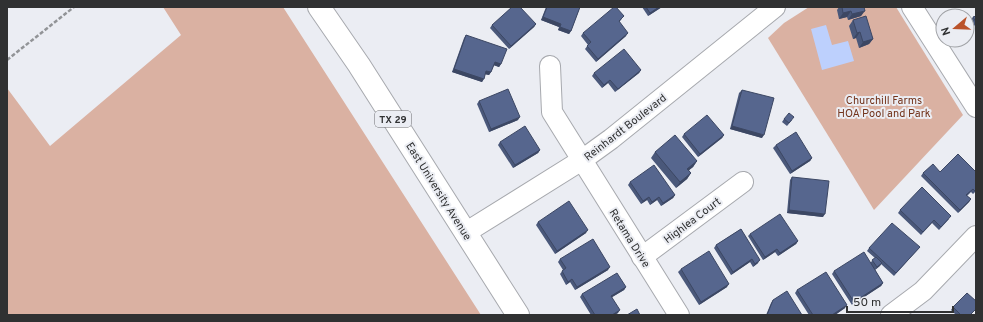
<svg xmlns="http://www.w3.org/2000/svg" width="983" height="322" font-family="Overpass,sans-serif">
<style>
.green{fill:#dab1a2}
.water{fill:#bdd0fd}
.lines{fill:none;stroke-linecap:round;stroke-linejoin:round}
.minor-casing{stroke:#a7a9ae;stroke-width:22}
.major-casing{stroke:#a7a9ae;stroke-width:24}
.path{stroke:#929497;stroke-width:2.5;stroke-dasharray:4 2;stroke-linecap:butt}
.minor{stroke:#fff;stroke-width:20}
.major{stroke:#fff;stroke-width:22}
.wall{fill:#4a587a}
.shaded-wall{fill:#3c4763}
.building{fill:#56668e;stroke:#3c4763}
.labels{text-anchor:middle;stroke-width:4;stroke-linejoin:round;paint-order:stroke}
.shield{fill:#ebedf3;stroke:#68696c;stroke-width:1}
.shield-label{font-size:10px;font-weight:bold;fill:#303132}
.park-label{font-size:11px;fill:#72331b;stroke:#ebedf3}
.street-label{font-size:11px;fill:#303132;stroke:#ebedf3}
</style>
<rect width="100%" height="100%" fill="#ebedf3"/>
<g class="green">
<path d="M163 7H283L481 315H7V88L50 146 181 35Z"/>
<path d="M809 7H896L963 115 874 210 768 38 784 23Z"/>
</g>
<path class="water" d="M826 25 832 45 848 41 854 61 822 70 811 29Z"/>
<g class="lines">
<g class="minor-casing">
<g id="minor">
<path d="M912 7 976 107"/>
<path d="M550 66 552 112 679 315"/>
<path d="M465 233 582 160 611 139 775 7"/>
<path d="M642 257 743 182"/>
<path d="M891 315 923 291 976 236"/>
</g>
</g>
<g class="major-casing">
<path id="major" d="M319 7 359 65 518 315"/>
</g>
<path class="path" d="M7 60 74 7"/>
<use href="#minor" class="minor"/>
<use href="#major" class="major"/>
</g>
<g class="wall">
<path d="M546 7H580L571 31 569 34 558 30 559 27 541 20Z"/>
<path d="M642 7H662L648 16Z"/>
<path d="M839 7H864L861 16 848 20 847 17 839 19 837 10Z"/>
<path d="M976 16V28L971 20 973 17Z"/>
<path d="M622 19 619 22 626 36 596 62 585 49 588 45 581 36 583 33Z"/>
<path d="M853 20 873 39 869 44 859 48 856 38 853 39 849 26Z"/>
<path d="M536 24 534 27 509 49 490 28 492 25Z"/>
<path d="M466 35 501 64 499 67 494 65 491 72 489 75 485 74 482 82 452 72 464 38Z"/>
<path d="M641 70 639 73 615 92 608 83 602 88 592 76 594 73Z"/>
<path d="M742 90 762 138 730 129 739 93Z"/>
<path d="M479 101 518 120 489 132 477 104Z"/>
<path d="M784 119 792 120 787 126 782 122Z"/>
<path d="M684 134 724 135 722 138 698 157 682 137Z"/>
<path d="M500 142 540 150 538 153 513 168 498 145Z"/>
<path d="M776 145 812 158 810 161 790 174 773 148Z"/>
<path d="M655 152 697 161 693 167 689 170 691 173 687 179 676 188 651 158Z"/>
<path d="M958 154 976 191 973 194 971 192 967 196 971 199 969 202 958 213 921 176 923 173 940 172Z"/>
<path d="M792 177 823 217 787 213 790 180Z"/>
<path d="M630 182 675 195 673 198 661 206 657 200 650 205 647 200 641 204 628 185Z"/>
<path d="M900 210 949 219 939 230 932 223 921 235 898 213Z"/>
<path d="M538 222 586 233 555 254 536 225Z"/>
<path d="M741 229 758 263 753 267 750 262 731 275 714 248 716 245Z"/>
<path d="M750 234 798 241 796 244 778 256 775 252 763 260 748 236Z"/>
<path d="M920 247 894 276 881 264 875 270 883 283 881 286 852 305 832 274 834 271 870 263 875 258 867 251 869 248Z"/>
<path d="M560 259 608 270 575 290 570 282 566 285 560 274 563 270 558 262Z"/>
<path d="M681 269 727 287 699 305 678 272Z"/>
<path d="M626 287 624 290 612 297 618 313 614 315H591L580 297 582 294Z"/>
<path d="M797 290 845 308 835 315H809L795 293Z"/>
<path d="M773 300 802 315H766L771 303Z"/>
<path d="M953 307 971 315H956L951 310Z"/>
</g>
<g class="shaded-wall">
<path d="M659 7H662L648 16 650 13Z"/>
<path d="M851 11 847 17 839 19 843 13Z"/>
<path d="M865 11 861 16 848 20 852 14Z"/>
<path d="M543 17 561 24 559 27 541 20Z"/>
<path d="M536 24 534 27 509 49 511 46Z"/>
<path d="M560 27 571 31 569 34 558 30Z"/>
<path d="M860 32 856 38 853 39 857 33Z"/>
<path d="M628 33 626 36 596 62 598 59Z"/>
<path d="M873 39 869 44 859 48 863 42Z"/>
<path d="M495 62 501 64 499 67 493 65Z"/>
<path d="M454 69 484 79 482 82 452 72Z"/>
<path d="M641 70 639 73 615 92 618 89Z"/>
<path d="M486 71 491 72 489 75 484 74Z"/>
<path d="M610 80 608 83 602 88 604 85Z"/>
<path d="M520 117 518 120 489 132 491 129Z"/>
<path d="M732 126 764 135 762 138 730 129Z"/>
<path d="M724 135 722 138 698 157 700 154Z"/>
<path d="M540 150 538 153 513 168 515 165Z"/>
<path d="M812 158 810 161 790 174 792 171Z"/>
<path d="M697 161 693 167 683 175 687 169Z"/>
<path d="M691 173 687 179 676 188 680 182Z"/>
<path d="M675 195 673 198 661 206 663 203Z"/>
<path d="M649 197 647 200 641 204 643 201Z"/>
<path d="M659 197 657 200 650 205 652 202Z"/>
<path d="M971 199 969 202 958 213 960 210Z"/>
<path d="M789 210 825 214 823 217 787 213Z"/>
<path d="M588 230 586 233 555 254 557 251Z"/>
<path d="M798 241 796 244 778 256 780 253Z"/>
<path d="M777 249 775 252 763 260 765 257Z"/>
<path d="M752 259 750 262 731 275 733 272Z"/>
<path d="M760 260 758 263 753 267 755 264Z"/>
<path d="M882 263 880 266 875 270 877 267Z"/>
<path d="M610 267 608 270 575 290 577 287Z"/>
<path d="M572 279 570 282 566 285 568 282Z"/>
<path d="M883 283 881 286 852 305 854 302Z"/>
<path d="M729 284 727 287 699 305 701 302Z"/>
<path d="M626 287 624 290 609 299 611 296Z"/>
<path d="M847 305 845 308 835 315H832Z"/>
<path d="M620 310 618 313 614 315H612Z"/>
</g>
<g class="building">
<path d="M512 7H520L536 24 511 46 492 25Z"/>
<path d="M547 7H580L571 31 560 27 561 24 543 17Z"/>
<path d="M614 7H616L624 16 619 21 628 33 598 59 587 46 591 42 583 33Z"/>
<path d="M646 7H659L650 13Z"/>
<path d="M842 7H864L865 11 852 14 851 11 843 13Z"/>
<path d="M866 16 873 39 863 42 860 32 857 33 853 20Z"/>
<path d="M976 16V22L973 17Z"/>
<path d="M466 35 507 49 501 64 495 62 491 72 486 71 484 79 454 69Z"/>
<path d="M624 49 641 70 618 89 610 80 604 85 594 73Z"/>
<path d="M508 89 520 117 491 129 479 101Z"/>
<path d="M742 90 774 98 764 135 732 126Z"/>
<path d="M789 113 794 117 789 123 784 119Z"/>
<path d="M707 115 724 135 700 154 684 134Z"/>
<path d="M525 126 540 150 515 165 500 142Z"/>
<path d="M796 132 812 158 792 171 776 145Z"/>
<path d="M675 135 697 161 687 169 691 173 680 182 655 152Z"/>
<path d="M958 154 976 172V190L975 191 973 189 966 195 971 199 960 210 923 173 933 164 940 172Z"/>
<path d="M654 165 675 195 663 203 659 197 652 202 649 197 643 201 630 182Z"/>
<path d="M792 177 829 181 825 214 789 210Z"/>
<path d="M922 187 951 216 941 227 934 220 923 232 900 210Z"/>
<path d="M569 201 588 230 557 251 538 222Z"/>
<path d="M780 214 798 241 780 253 777 249 765 257 750 234Z"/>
<path d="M892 223 920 247 896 273 869 248Z"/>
<path d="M741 229 760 260 755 264 752 259 733 272 716 245Z"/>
<path d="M593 239 610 267 577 287 572 279 568 282 562 271 566 268 560 259Z"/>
<path d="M709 251 729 284 701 302 681 269Z"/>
<path d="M864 252 883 283 854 302 834 271Z"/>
<path d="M876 257 882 263 877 267 872 260Z"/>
<path d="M826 272 847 305 832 315H813L797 290Z"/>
<path d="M617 273 626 287 611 296 620 310 612 315H595L582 294Z"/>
<path d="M787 291 802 315H767L773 300Z"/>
<path d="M967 293 976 301V309L970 315H961L953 307Z"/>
<path d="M637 309 640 315H627Z"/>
</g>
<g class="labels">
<rect class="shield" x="375" y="111" width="36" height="16" rx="3"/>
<g class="shield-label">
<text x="393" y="123">TX 29</text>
</g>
<g class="park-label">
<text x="884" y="104">Churchill Farms<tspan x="884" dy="13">HOA Pool and Park</tspan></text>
</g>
<g class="street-label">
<text transform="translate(625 127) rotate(-38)" y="4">Reinhardt Boulevard</text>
<text transform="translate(439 191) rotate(58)" y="4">East University Avenue</text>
<text transform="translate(692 220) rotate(-37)" y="4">Highlea Court</text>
<text transform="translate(630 238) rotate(58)" y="4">Retama Drive</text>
</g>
</g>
<rect width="983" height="322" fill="none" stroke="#303132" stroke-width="16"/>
<g transform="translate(955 28) rotate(251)"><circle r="19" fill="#ebedf3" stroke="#a0a2a6"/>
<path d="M0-3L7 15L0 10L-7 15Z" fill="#ba522a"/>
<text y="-6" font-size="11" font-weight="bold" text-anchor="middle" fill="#303132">N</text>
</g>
<path d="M847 306v6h106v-6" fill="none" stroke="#303132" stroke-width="2"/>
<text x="853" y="306" font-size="12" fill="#303132" stroke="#ebedf3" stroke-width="3" paint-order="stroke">50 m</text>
</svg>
